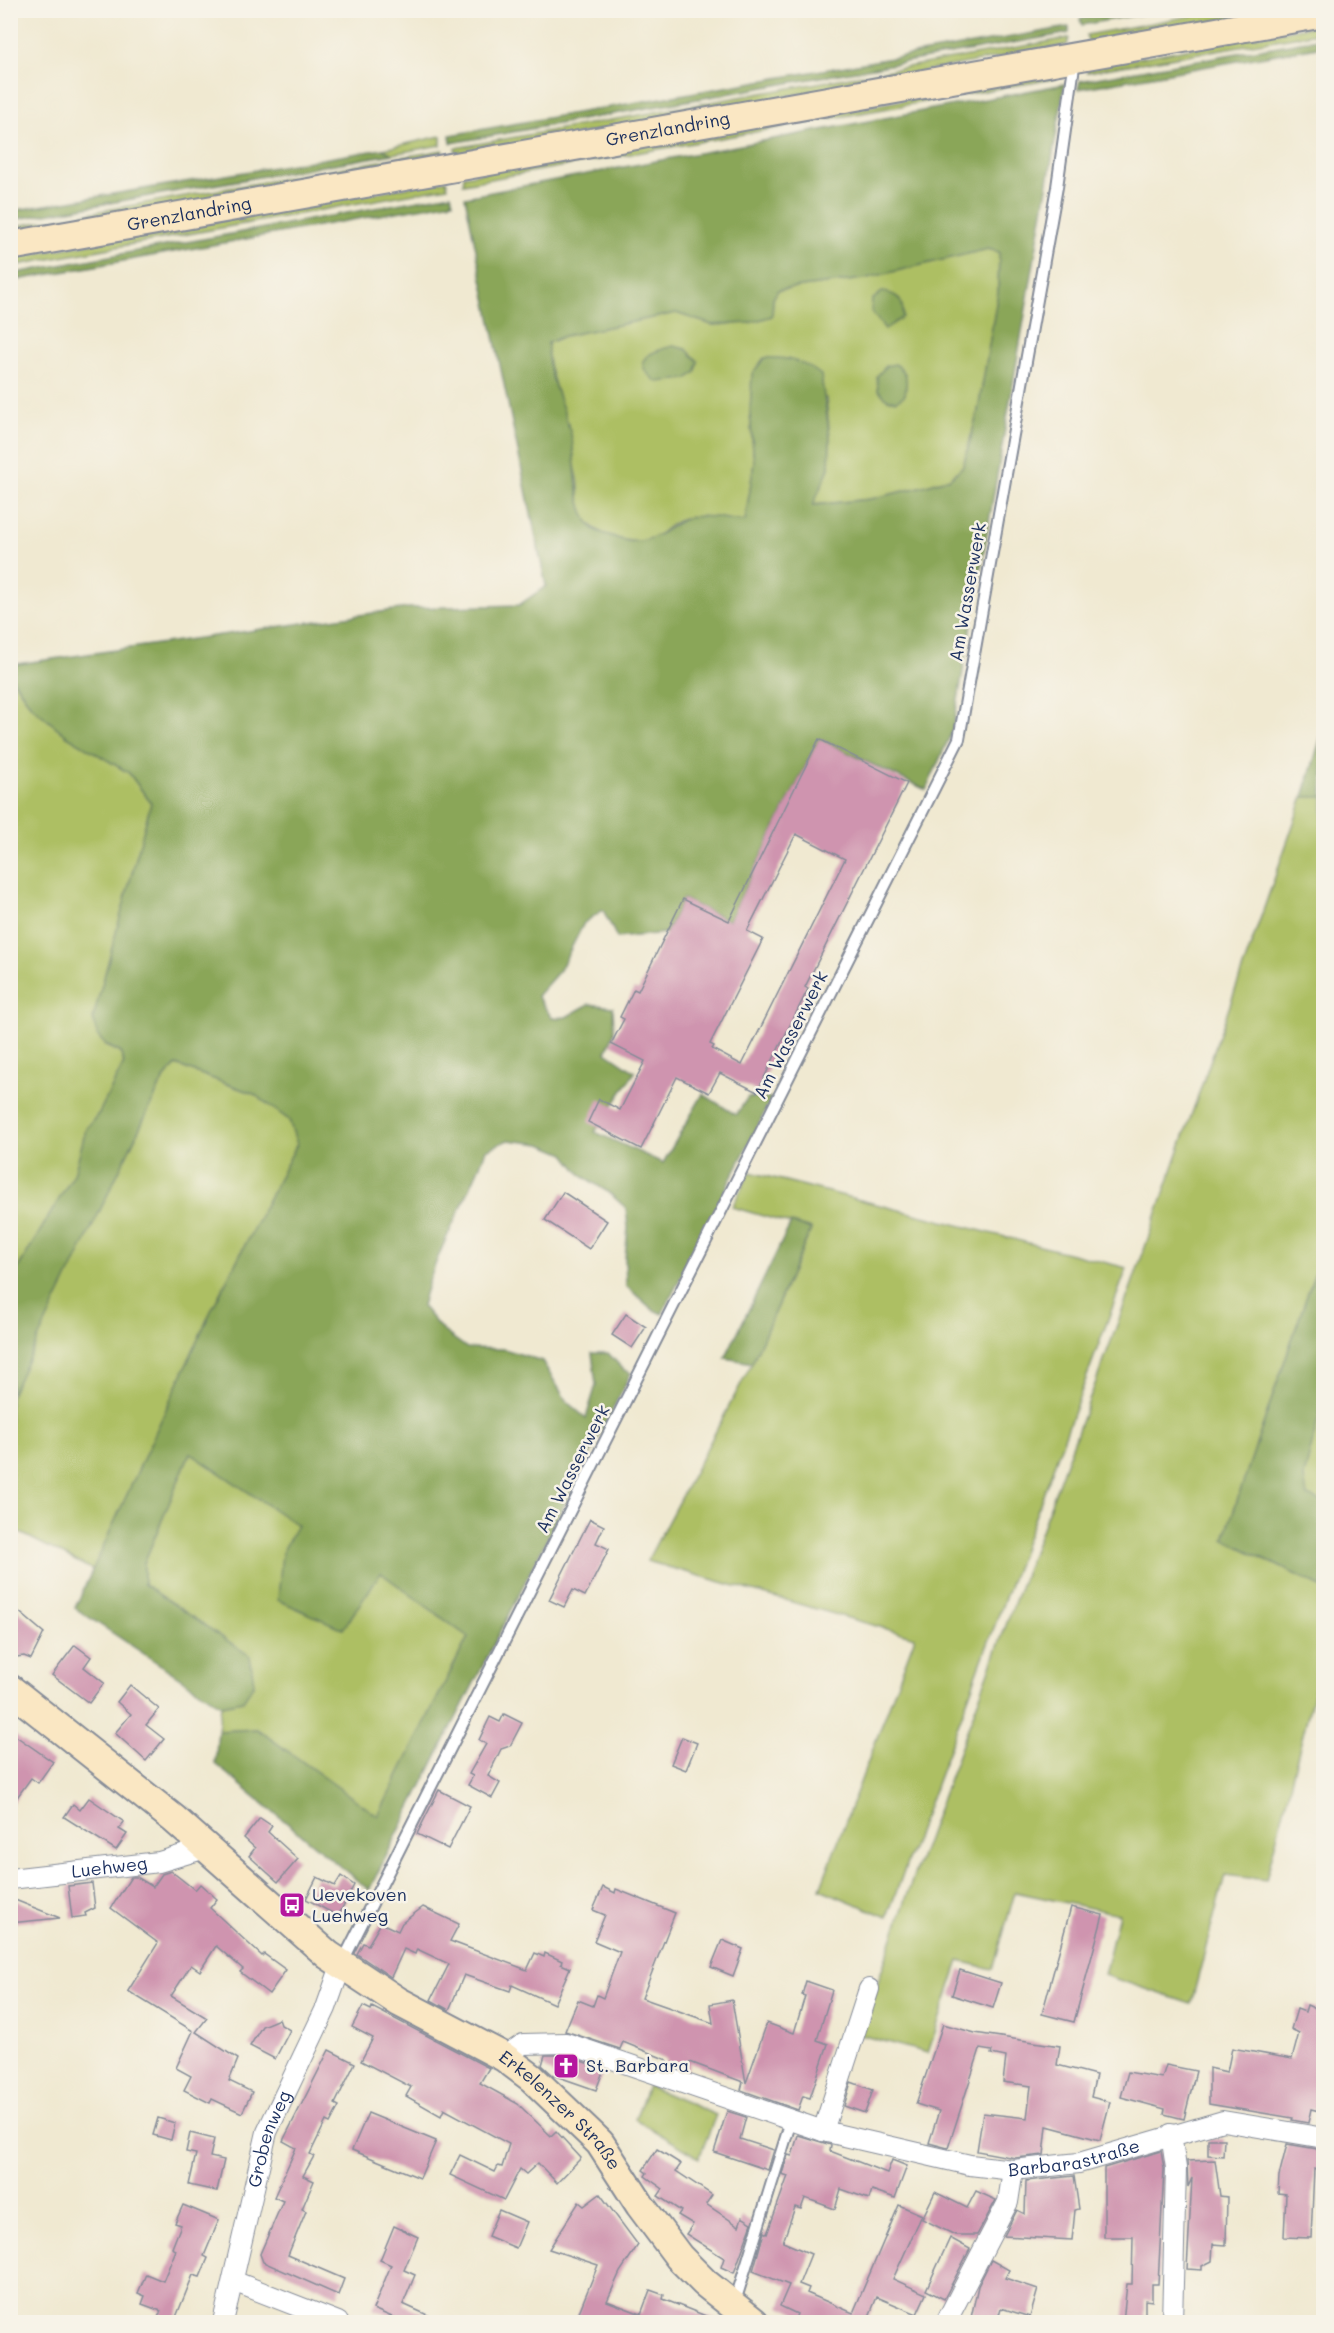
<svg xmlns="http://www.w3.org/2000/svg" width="1334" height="2333" font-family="Mali,sans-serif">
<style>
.green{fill:#adbf63;stroke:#647760;stroke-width:1.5}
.forest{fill:#8aa659;stroke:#526a5c;stroke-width:1.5;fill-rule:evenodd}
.building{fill:#cf94af;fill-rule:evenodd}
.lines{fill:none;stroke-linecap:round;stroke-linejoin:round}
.service-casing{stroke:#868c98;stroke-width:14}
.minor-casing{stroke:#868c98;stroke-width:22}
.secondary-casing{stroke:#868c98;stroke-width:32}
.service{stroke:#fff;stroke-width:10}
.minor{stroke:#fff;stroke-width:20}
.secondary{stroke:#fae7c3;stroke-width:28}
.labels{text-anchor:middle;stroke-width:5;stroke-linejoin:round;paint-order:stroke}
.street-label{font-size:18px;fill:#1b2f5e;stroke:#f7f3e8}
.poi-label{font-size:18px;fill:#1b2f5e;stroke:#f7f3e8;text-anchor:start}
</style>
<rect width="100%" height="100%" fill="#f7f3e8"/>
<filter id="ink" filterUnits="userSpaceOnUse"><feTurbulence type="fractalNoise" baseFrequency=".0167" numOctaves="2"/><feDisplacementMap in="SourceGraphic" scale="12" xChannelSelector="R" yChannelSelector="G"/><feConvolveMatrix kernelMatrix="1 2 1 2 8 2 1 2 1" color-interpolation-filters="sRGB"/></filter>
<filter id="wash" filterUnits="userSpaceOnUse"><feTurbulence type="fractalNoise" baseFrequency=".008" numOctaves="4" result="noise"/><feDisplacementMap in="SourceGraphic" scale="24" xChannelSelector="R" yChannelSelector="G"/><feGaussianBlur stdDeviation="1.35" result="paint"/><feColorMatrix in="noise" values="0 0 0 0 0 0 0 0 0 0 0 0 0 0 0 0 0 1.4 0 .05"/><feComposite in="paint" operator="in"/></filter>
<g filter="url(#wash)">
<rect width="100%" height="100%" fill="#f0e9d1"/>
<g class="green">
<path d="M1218 11H1278L1089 42 1086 35Z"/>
<path d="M1323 24V32L1087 72 1089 67Z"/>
<path d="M1069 38 1067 45 458 156 455 148Z"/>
<path d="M1055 74 1058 78 463 184 464 176Z"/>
<path d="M441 136V145L392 154 383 149Z"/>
<path d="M443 150 441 160 11 236V227Z"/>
<path d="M446 180 448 187 11 266V258Z"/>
<path d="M988 249 999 252 998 292 978 411 963 466 950 478 920 487 871 499 812 505 829 468 830 438 826 398 750 412 754 463 745 521C722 520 700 512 678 521 664 527 660 538 643 541 621 545 589 532 581 510 578 501 580 489 578 479 569 438 559 398 547 358L548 343 564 336 676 313 712 325 749 323 772 316 773 299 778 290 863 279Z"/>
<path d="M10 676 31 706 67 736 129 773 151 803 125 900 106 1046 120 1052 124 1063 99 1113 86 1129 75 1174 11 1280Z"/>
<path d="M1323 730V1255L1314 1275 1224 1539 1323 1588V1656L1266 1880 1225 1875 1191 2004 1104 1975 1119 1914 1015 1892 993 1969 959 1961 928 2053 860 2035 917 1866 1131 1287 1303 797Z"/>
<path d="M176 1065 254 1094 289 1120 297 1144 211 1311 93 1570 11 1528 10 1395 163 1080Z"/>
<path d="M750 1172 1127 1268 887 1917 820 1889 915 1637 647 1561 752 1363 811 1230 732 1207Z"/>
<path d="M1323 1395V1507L1296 1501Z"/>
<path d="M190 1453 298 1525 282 1553 380 1572 468 1637 378 1817 257 1729 218 1731 221 1705 243 1701 144 1584V1563Z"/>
<path d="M648 2086 716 2115 699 2158 635 2119Z"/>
</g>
<g class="forest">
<path d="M1125 11H1159L1082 25 1080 19Z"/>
<path d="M1069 27V33L451 143 450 135Z"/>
<path d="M1323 38V46L1078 89 1080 81Z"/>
<path d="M1065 84 953 729 926 790 819 739 729 921 683 899 666 933 617 938 603 910 584 923 560 970 537 996 552 1018 566 1017 589 1004 613 1007 614 1033 606 1052 635 1072 595 1132 663 1163 703 1094 736 1115 748 1097 772 1098 662 1314 652 1309 626 1286 625 1258 628 1228 626 1208 608 1192 582 1176 565 1154 541 1144 508 1140 486 1150C467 1203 435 1250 422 1306L442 1330 467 1348 504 1349 542 1361 567 1402 586 1418 596 1385 592 1353H608L624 1370 631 1373 369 1890 215 1764 218 1731 257 1729 378 1816 468 1637 381 1573 343 1629 278 1600 282 1553 297 1525 190 1453 144 1563V1584L250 1656 254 1684 243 1701 221 1705 75 1608 211 1311 297 1144 289 1120 254 1094 176 1065 163 1080 11 1395V1280L74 1174 86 1129 99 1113 124 1063 120 1052C101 1044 96 1038 93 1018L151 803 129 773 67 736 31 706 11 676V665L408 608 519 605 546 586 465 197ZM988 249 999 252 998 292 978 411 963 466 950 478 920 487 871 499 813 505 829 468 830 438 821 375C803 361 787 357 764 358L752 374 750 412 754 463 745 521C727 520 709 514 691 517 674 521 665 535 648 539 636 543 623 541 612 536 606 534 596 532 592 527 575 509 576 464 572 439 566 407 545 376 548 343L564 336 676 313 712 325 749 323 772 316 773 299 778 290 863 279Z"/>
<path d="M383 149 392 154 11 220V211Z"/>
<path d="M451 194 453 202 11 281V274Z"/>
<path d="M882 292C898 293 904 301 903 317L885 329 871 311 872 300Z"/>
<path d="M673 346 686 349 698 361 696 372 687 379 657 382C628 360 649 352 673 346Z"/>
<path d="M895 364C909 372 907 381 905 395L896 401 887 399 878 390 877 376 886 366Z"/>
<path d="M1323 730V797H1303Z"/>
<path d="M791 1223 811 1229 752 1363 725 1358Z"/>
<path d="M1323 1255V1399L1304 1477 1307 1496 1323 1502V1588L1224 1539 1314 1275Z"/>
</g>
<g id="blocks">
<g class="building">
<path d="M819 739 907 783 805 987 808 989 757 1092 720 1073 709 1093 677 1077 641 1149 588 1122 599 1099 620 1110 645 1061 611 1044 624 1019 620 1017 634 989 638 991 683 899 729 921ZM796 834 845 859 742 1065 712 1049 714 1046 710 1044 763 939 747 931Z"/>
<path d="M563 1192 607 1221 589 1249 545 1220Z"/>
<path d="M626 1314 646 1327 632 1348 612 1335Z"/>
<path d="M590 1519 604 1526 596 1543 609 1549 585 1596 573 1590 564 1607 549 1600Z"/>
<path d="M10 1604 44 1633 31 1659 24 1656 16 1657 14 1646 10 1643Z"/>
<path d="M75 1645 91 1657 84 1667 104 1683 89 1703 52 1675Z"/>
<path d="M130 1685 159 1709 146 1725 164 1739 146 1761 115 1733 131 1714 117 1702Z"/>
<path d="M504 1714 522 1723 510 1746 501 1749 488 1776 500 1783 492 1798 468 1785 473 1776 469 1774 486 1744 479 1740 490 1717 500 1722Z"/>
<path d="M10 1732 53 1762 38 1783 31 1778 10 1807Z"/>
<path d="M682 1737 697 1743 686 1770 671 1764Z"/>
<path d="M439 1790 470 1806 448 1849 417 1834Z"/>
<path d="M89 1798 124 1822 119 1829 127 1834 116 1850 64 1817 73 1804 80 1810Z"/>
<path d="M260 1818 272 1826 268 1832 298 1859 278 1882 249 1856 255 1848 244 1838Z"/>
<path d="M171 1871 195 1890 200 1884 217 1899 210 1908 262 1956 264 1954 286 1970 269 1994 240 1972 243 1969 216 1946 200 1971 191 1965 171 1996 207 2018 196 2032 238 2059 229 2081 252 2092 242 2113 212 2099 210 2103 184 2090 191 2076 176 2068 193 2031 128 1991 158 1943 111 1908 131 1877H137L153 1887 162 1874Z"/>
<path d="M341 1876 354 1885 338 1916 306 1899 317 1877 335 1886Z"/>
<path d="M92 1883 95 1908 85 1913 86 1916 72 1918 68 1886Z"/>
<path d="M603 1887 615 1893 616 1889 675 1913 642 1998 713 2023 710 2004 732 2000 746 2083 767 2023 794 2033 805 1996 802 1995 806 1981 832 1990 817 2040 828 2044 810 2098 803 2096 798 2110 741 2090 743 2082 690 2062 686 2072 665 2064 667 2060 623 2042 620 2049 565 2031 578 2000 593 2006 597 1995 603 1998 620 1952 594 1941 605 1915 593 1910Z"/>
<path d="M10 1898 60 1918 10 1923Z"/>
<path d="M423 1907 459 1924 450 1941 527 1970 535 1953 544 1957 545 1953 562 1961 561 1964 570 1968 554 2004 512 1985 510 1991 464 1975 449 2010 431 2000 449 1964 417 1949 415 1954 404 1949 391 1977 357 1954 363 1943 368 1945 381 1923 398 1931 402 1923Z"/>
<path d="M1071 1907 1103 1915 1074 2022 1042 2014Z"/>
<path d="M722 1940 743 1949 733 1976 711 1967Z"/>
<path d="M960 1970 1001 1983 993 2008 952 1995Z"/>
<path d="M1307 2005 1323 2012V2112L1311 2109 1308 2123 1292 2120 1293 2118 1209 2104V2068L1227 2072 1232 2048 1292 2059 1299 2033 1291 2029 1297 2009 1305 2012Z"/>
<path d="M363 2006 371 2010 372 2007 489 2068 480 2083 518 2104 551 2136 556 2131 581 2158 557 2183 538 2163 526 2174 520 2169 504 2200 450 2175 460 2155 495 2172 498 2166 502 2167 509 2144 444 2109 441 2116 406 2096 411 2087 361 2061 373 2038 352 2027Z"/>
<path d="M279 2019 281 2025 290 2030 275 2059 250 2046 262 2026Z"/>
<path d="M943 2024 975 2033 1060 2046 1057 2065 1096 2075 1091 2097 1110 2102 1100 2140 1047 2126 1044 2155 1015 2158 977 2151 983 2113 1027 2118 1031 2086 1003 2082 1006 2057 991 2054 992 2051 980 2049 948 2148 929 2143 939 2111 916 2104Z"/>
<path d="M329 2050 355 2063 335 2104 339 2106 330 2123 326 2121 310 2154 314 2156 303 2176 314 2181 302 2209 306 2211 288 2255 344 2279 338 2295 263 2262 260 2254 283 2201 274 2197 296 2148 283 2141Z"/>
<path d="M545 2055H564L604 2069 596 2090 553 2075 542 2065Z"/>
<path d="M1166 2065 1196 2071 1184 2119 1164 2114 1165 2109 1121 2097 1128 2072 1162 2078Z"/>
<path d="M851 2082 873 2090 865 2113 844 2106Z"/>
<path d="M727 2111 746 2117 740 2139 774 2150 768 2170 714 2152Z"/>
<path d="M368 2113 436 2141 420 2178 352 2150Z"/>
<path d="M158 2118 175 2123 171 2140 153 2135Z"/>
<path d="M190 2133 214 2139 210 2157 224 2160 217 2191 189 2185 196 2154 186 2152Z"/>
<path d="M798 2135 831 2145 830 2151 887 2173 892 2160 907 2166 895 2198 872 2190 869 2199 841 2189 835 2209 805 2198 801 2209 795 2207 783 2242 811 2254 799 2284 809 2288 807 2293 853 2313 899 2205 922 2215 893 2279 926 2294 917 2314 877 2297 868 2319 875 2322H804L795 2319 797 2314 780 2306 789 2285 753 2271 764 2232 767 2234 788 2176 782 2174 788 2155 792 2156Z"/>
<path d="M1208 2139H1224L1223 2156 1208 2155Z"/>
<path d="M1287 2144 1323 2150V2172L1314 2169 1311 2238 1284 2237 1286 2194 1278 2193 1279 2176Z"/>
<path d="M657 2149 681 2164 676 2171 712 2195 706 2204 739 2226 742 2217 752 2223 734 2273 721 2267 724 2258 686 2234 693 2224 678 2215 681 2211 658 2196 663 2189 645 2176 647 2173 643 2170Z"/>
<path d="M1161 2151 1164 2169 1158 2284H1152V2301L1145 2300V2322H1123L1127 2284H1132L1133 2237H1104V2168Z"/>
<path d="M1215 2160 1220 2196 1227 2197 1226 2245 1213 2244 1212 2261 1202 2266V2270L1187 2269 1192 2178 1188 2187 1187 2161Z"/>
<path d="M1074 2176 1079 2209 1075 2210 1072 2240 1004 2236 1017 2210 1025 2214 1026 2181Z"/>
<path d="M976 2191 996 2200 977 2235H955L922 2219 935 2192 967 2208Z"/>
<path d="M600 2194 638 2245 620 2272 607 2301 641 2314 650 2290 664 2295 663 2299 721 2322H575L598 2265 549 2249 579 2202 584 2206Z"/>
<path d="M183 2205 219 2220 204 2256 208 2258 200 2277 193 2275 174 2322H156L161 2311 142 2304 145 2296 138 2293 146 2274 163 2281 176 2250 172 2248 181 2225 175 2223Z"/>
<path d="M499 2210 527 2222 516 2248 488 2236Z"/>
<path d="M394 2226 418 2237 404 2270 415 2275 403 2304 443 2322H404L373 2309 391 2265 380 2260Z"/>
<path d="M950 2238 970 2249 944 2299 926 2290Z"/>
<path d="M991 2260 1009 2270 1005 2278 1038 2289 1030 2317 1001 2308 997 2322H970L978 2286Z"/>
</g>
</g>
</g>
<g filter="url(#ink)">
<use href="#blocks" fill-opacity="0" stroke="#868c98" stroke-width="1.5"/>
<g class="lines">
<g class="service-casing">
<g id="service">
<path d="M342 1963 959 739 1057 187 1075 59"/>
<path d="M734 2305 791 2121"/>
</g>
</g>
<g class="minor-casing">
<g id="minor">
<path id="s1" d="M10 1879 159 1862 206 1848"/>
<path id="s2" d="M504 2057 523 2044 566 2043 823 2131 970 2165 1013 2170 1079 2163 1223 2121 1324 2138"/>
<path d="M823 2131 869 1989"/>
<path d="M1171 2134 1176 2168 1172 2322"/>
<path d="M233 2281 338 2322"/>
<path id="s3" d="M223 2322 267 2132 326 2008 342 1963"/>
<path d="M946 2322 1008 2202 1013 2170"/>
</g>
</g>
<g class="secondary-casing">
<g id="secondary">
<path id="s4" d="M10 246 1324 13"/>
<path id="s5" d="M10 1689 174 1819 328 1955 399 2002 504 2057 532 2078 600 2143 640 2205 679 2257 705 2283 754 2322"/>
</g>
</g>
<use href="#service" class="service"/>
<use href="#minor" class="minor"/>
<use href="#secondary" class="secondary"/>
</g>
</g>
<defs>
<g id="bus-square" transform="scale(1.35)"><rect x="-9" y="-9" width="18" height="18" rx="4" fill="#b5179e" stroke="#f7f3e8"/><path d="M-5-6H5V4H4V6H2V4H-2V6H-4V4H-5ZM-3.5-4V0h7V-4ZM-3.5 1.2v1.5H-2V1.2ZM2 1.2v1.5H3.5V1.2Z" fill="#fff"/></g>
<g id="church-square" transform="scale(1.35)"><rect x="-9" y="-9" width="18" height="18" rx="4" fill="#b5179e" stroke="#f7f3e8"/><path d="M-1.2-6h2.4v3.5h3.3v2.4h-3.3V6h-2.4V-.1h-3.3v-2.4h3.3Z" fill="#fff"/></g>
</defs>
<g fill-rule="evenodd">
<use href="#bus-square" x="292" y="1905"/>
<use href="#church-square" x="566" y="2066"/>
</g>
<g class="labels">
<g class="street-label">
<text dy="6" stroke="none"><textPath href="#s4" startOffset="668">Grenzlandring</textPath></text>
<text dy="6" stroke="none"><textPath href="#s4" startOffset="182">Grenzlandring</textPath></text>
<text transform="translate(968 592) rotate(-80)" y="6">Am Wasserwerk</text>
<text transform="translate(791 1035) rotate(-63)" y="6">Am Wasserwerk</text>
<text transform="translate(573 1469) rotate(-63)" y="6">Am Wasserwerk</text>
<text dy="6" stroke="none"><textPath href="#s1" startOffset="100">Luehweg</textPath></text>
<text dy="6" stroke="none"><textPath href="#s5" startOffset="696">Erkelenzer Straße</textPath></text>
<text dy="6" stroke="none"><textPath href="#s3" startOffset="189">Grobenweg</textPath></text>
<text dy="6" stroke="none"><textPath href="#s2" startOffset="594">Barbarastraße</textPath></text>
</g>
<g class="poi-label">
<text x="312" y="1901">Uevekoven<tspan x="312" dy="21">Luehweg</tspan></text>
<text x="586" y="2072">St. Barbara</text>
</g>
</g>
<rect width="1334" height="2333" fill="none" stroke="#f7f3e8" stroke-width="36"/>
</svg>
